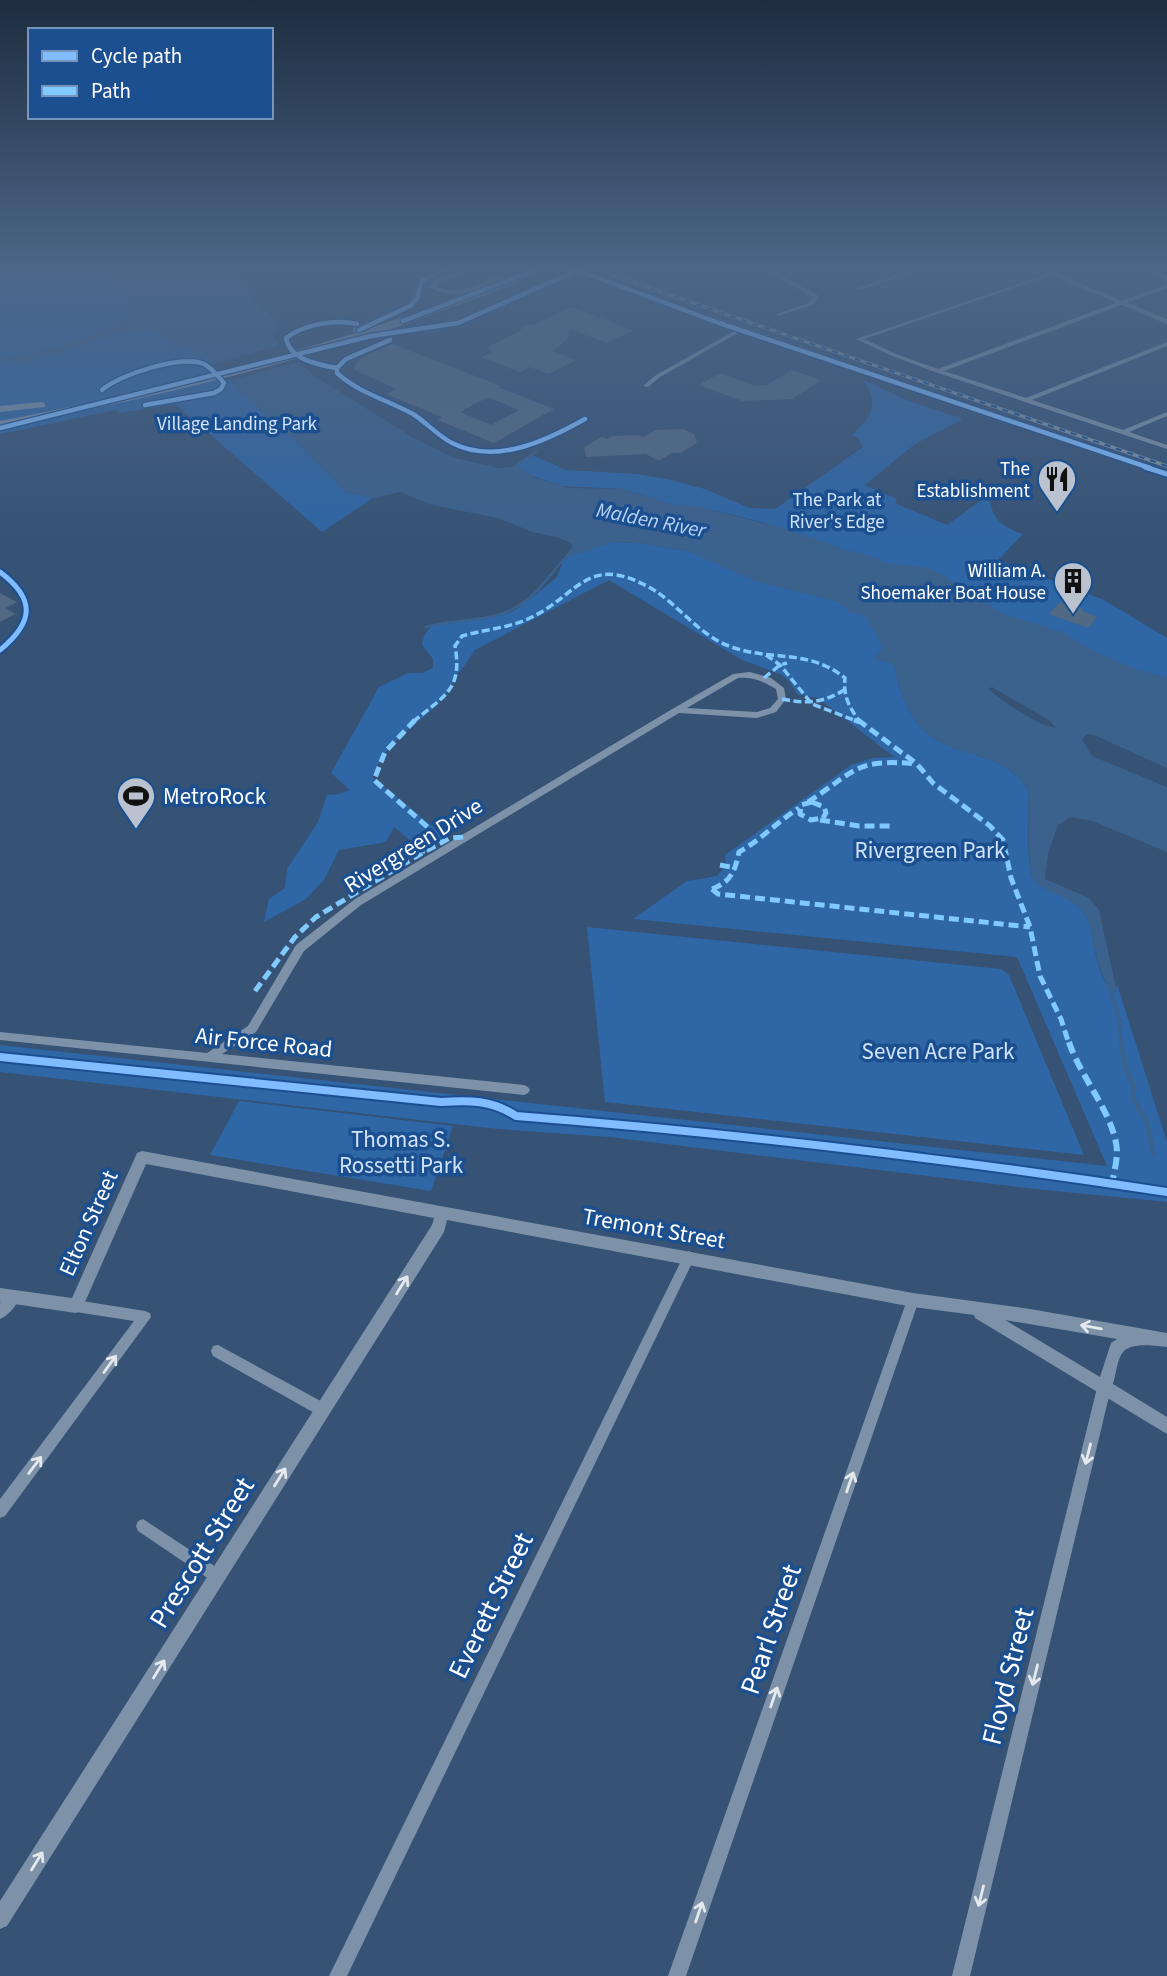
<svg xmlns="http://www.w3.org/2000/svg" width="1167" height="1976" font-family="'Source Sans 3',sans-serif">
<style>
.green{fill:#2f66a5}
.water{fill:#3b618d;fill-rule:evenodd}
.pier{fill:#365274}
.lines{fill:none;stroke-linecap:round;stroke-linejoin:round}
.stream-far3{stroke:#3b618d;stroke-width:2}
.stream-far2{stroke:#3b618d;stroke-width:2.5}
.stream-far1{stroke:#3b618d;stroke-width:3.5}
.stream{stroke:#3b618d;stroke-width:4.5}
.building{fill:#526984;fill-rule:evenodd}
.minor{fill:#7d92a8;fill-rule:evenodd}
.tertiary{fill:#7d92a8;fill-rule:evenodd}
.secondary{fill:#798da4;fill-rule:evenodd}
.trunk{fill:#7e90a7;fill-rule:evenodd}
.rail-casing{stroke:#7e92a7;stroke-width:3.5}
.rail{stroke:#1b4f8f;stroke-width:2;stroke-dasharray:6;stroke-linecap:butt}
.quiet-far2{stroke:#80caff;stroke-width:3.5;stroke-dasharray:8 3.5;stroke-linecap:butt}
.quiet-far1{stroke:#80caff;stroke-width:5;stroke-dasharray:10 5;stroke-linecap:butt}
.quiet{stroke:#80caff;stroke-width:6;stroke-dasharray:12 6;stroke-linecap:butt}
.cycleway-far2-casing{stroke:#1b4f8f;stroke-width:7}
.cycleway-far1-casing{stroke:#1b4f8f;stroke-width:9}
.cycleway-casing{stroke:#1b4f8f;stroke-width:12}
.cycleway-far2{stroke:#80bcff;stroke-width:4.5}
.cycleway-far1{stroke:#80bcff;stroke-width:5}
.cycleway{stroke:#80bcff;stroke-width:8}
.oneway{stroke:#e5e9ee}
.labels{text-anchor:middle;stroke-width:7;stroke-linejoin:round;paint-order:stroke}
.far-park-label{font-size:19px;fill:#cfe3fa;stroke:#1b4f8f}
.far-poi-label{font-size:19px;fill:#fff;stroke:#1b4f8f;text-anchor:end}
.far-water-label{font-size:21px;font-style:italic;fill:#b5d3f5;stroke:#1b4f8f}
.poi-label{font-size:23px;fill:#fff;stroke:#1b4f8f;text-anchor:start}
.street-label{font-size:23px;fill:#fff;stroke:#1b4f8f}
.park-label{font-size:23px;fill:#cfe3fa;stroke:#1b4f8f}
.near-street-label{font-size:28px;fill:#fff;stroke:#1b4f8f}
</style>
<rect width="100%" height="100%" fill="#365274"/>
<g class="green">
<path d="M0 269H116L113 282 128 296 123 311 126 318C91 342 43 353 0 358Z"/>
<path d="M148 329 154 330 171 344 205 353 225 372 240 392 287 432 346 492 373 498 322 532 175 404 120 413 116 410 0 434V361L24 359 21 364 111 334Z"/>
<path d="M864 380 906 400 963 419 915 444 865 485 897 499 895 503 947 525 990 494C989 517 1002 527 1023 534L998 560 1104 600 1167 638V679L1140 672 998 614 954 587 758 521 708 509 673 505 624 489 562 486 529 475 517 466 532 455 566 470 637 474 667 479 705 489 750 508 775 509 863 447 858 438 852 435C864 424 876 412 871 395 869 389 865 384 864 380Z"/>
<path d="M612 542 639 543 688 551 749 577 806 591 866 612 883 648 875 658 894 665C898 687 909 719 927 733 956 757 1011 754 1029 792 1028 811 1026 861 1033 878 1039 892 1072 894 1085 914 1097 934 1093 981 1116 992L1117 984 1167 1142V1202L1035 1189 609 1137 498 1129 0 1072V1045L1107 1166 1017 957 633 919 687 881 717 876 726 865 725 855 851 765 872 758 894 757 818 698 797 694 790 682 782 675 742 660 609 580 475 650 460 672H458C454 679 450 689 445 696 421 724 386 740 372 777L447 838 424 852 394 827 386 842 339 850 324 880 306 899 264 922 269 899 285 888 287 869 318 822 327 795 339 794 350 790 331 773 379 687 408 673H422L433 668V659L422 645C427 614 454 623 471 621 483 619 502 616 513 611 517 610 552 581 556 578 560 572 561 564 565 558Z"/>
<path d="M587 927 1001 969 1009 975 1084 1155 605 1102Z"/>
<path d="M239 1101 453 1126 431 1191 210 1155Z"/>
</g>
<path class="water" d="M116 269H237V278L248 282 255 290 252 298 269 313 278 325 274 335 275 341 313 375 415 439 455 458 498 468 517 466 535 478 569 488 624 489 673 505 696 506 787 529 843 549 877 558 885 563 928 568 945 575 956 586 973 589 986 603 1001 613 1062 632 1096 652 1141 671 1167 677V768L1094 735 1087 734 1082 739 1092 756 1167 787V852L1092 821 1070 817 1058 825 1048 854 1045 879 1089 898 1099 910 1117 992C1094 982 1097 934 1085 914 1072 894 1039 893 1033 878 1027 862 1028 811 1029 792 1011 754 956 757 927 733 909 719 898 687 894 665L875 658 883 648 866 616 849 612 838 602 757 582 688 551 639 543 612 542 563 559 572 547 571 543 560 538 532 532 498 518 432 505 400 492 373 498 346 492 287 432 240 392 225 372 205 353 171 344 151 329 111 334 21 364 15 365 24 359 0 361V358C45 353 86 340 126 319L123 310 128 296 119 287H112ZM992 687 1050 721 1056 728C1040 727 1002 701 988 689Z"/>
<path class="pier" d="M284 344 302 361 228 381 212 364Z"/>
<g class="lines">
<path class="stream-far3" d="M513 467 537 451"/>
<path class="stream-far2" d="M426 627C455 618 492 623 518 606 537 595 550 574 565 558"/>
<path class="stream-far1" d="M1109 985 1119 1018 1121 1044"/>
<path class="stream" d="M1121 1042 1125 1066 1134 1088 1133 1098 1147 1122 1153 1154"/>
</g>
<g class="building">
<path d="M573 308 633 330 607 343 570 329 567 339 553 351 576 360 549 374 530 367 520 372 481 357 492 352 488 347 520 331 523 326 535 324 567 309Z"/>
<path d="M392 344 501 386 498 387 554 409 494 443 438 420 442 417 386 394 396 389 355 370 354 367 360 359ZM488 397 519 410 491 425 460 412Z"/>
<path d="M792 370 821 380 792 399 742 401 699 385 720 373 755 386 767 385Z"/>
<path d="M683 429 694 434 697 443 681 453H671L659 461 646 454 586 457 584 447 602 437 607 439 612 436 638 435 644 437 656 430Z"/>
<path d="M0 593 17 602 6 608 15 614 0 622Z"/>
<path d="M1064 602 1084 609 1082 611 1097 617 1088 628 1049 614 1059 603Z"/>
</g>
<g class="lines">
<g class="minor">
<path d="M764 269H769L819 296 813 305 777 316V314L809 303 813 297Z"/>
<path d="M916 269H924L860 290 855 289Z"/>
<path d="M1140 269H1147L1167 276V280Z"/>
<path d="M1050 273 1055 274 864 339 896 354 938 369 1167 284V288L944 371 1026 398 1167 342V346L1032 400 1123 430 1167 412V416L1129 432 1167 445V449L935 372 892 356 856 339Z"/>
<path d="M738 329 743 330 660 377 648 387 643 386 656 375Z"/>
<path d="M1 573C9 573 14 579 19 585 41 609 27 639 0 652V646C29 622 30 601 1 577Z"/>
<path d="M750 672 771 678 784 688 786 699 776 712 757 718 679 713 361 905 304 951 256 1032 222 1054 524 1085 528 1087 530 1090 528 1093 524 1095 0 1040V1032L207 1053 248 1026 296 945 355 899 674 708 733 674ZM738 678C753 677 763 681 776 689L778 699 770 708 757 712 687 708Z"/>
<path d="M689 1251 693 1253 695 1257 693 1261 347 1976H329L685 1253Z"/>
<path d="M14 1291 19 1293 20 1297C17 1305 8 1316 0 1319V1303L9 1293Z"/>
<path d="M913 1294 918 1296 919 1300 686 1976H668L907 1300 908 1296Z"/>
<path d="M76 1300 145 1311 150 1313 151 1317 5 1516 0 1518V1499L134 1321 76 1312 71 1310 70 1306 71 1302Z"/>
<path d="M218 1345 328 1405 330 1410 328 1415 323 1417 318 1415 213 1356 211 1351 213 1346Z"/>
<path d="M1104 1381 1109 1383 1111 1388 970 1976H952L1097 1388 1099 1383Z"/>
<path d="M143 1519 222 1571 224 1576 222 1581 217 1583 212 1581 138 1531 136 1526 138 1521Z"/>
</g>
<path class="tertiary" d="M142 1151 913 1293 1030 1309 1167 1333V1347C1156 1346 1132 1342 1123 1352 1117 1359 1116 1375 1113 1384L1167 1417V1434L975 1318 974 1315 913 1307 447 1220 444 1232 7 1926 0 1929V1901L432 1225 434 1218 146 1164 81 1311 76 1313 0 1302V1288L72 1298 137 1153ZM1005 1320 1117 1339 1111 1343 1100 1377Z"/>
<g class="secondary">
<path d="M438 269 445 270 425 282 421 298 413 308 359 332H353V328L407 304 413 297 419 279Z"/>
<path d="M464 269H474L441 282 437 286C457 296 480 284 498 276L505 278C485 291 450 302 429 287L435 278Z"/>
<path d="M562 269H572L1167 471V477Z"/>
<path d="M1037 269H1045L1167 319V324Z"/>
<path d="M0 569 8 573V577H0Z"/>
</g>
<g class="trunk">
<path d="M531 269H542C520 285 471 300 444 310 300 364 151 398 0 427V421C182 386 359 340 531 269Z"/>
<path d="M573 269 580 271 464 324 401 333 396 330 459 319Z"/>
<path d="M41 402 45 403V407L0 412V406Z"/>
</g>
<g class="rail-casing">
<path id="rail" d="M594 269 1167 466"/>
</g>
<use href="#rail" class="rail"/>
<g class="quiet-far2">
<path d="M766 655 780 665 812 704 859 722"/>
<path d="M764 678 780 665 787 663"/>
<path d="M782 699C805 704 824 703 844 690"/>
<path d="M413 722C443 696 463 691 455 646L462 636C486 629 512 628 534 616 579 593 588 555 647 586 677 602 697 634 729 646 770 662 808 648 845 678 843 696 849 707 860 722"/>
</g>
<g class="quiet-far1">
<path d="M415 720 385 752 374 780 431 830 422 853"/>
<path d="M854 720 860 722"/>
<path d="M858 720 917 764 933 783 990 826 1003 840 1011 878 1030 927 1040 976 1061 1019 1069 1044"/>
<path d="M808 802C856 771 855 758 917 764"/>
<path d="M812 802 824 807 826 813 823 818 811 820 800 814 801 805Z"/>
<path d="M820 820 859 826H892"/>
<path d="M720 865 736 868"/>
<path d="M712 889 718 894 1030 927"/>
<path d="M712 889C731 882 735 871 739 852 762 839 777 822 799 808"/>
<path d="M255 991 295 937 316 917 422 853 450 838 465 837"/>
</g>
<path class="quiet" d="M1069 1042C1080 1077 1115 1115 1117 1151 1117 1161 1114 1173 1112 1183"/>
<g class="cycleway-far2-casing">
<g id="cycleway-far2">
<path d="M574 269 719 323 1150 468"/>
<path d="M403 321 538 269"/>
<path d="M359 330 410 306 417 298 422 281 445 269"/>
<path d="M390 340 346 359 337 368V373C359 393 387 400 413 414 427 423 438 436 452 443 496 465 546 441 585 419"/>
<path d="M337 368C319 365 290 360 286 338 304 324 335 319 357 324"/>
<path d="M102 390C118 375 183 354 204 364 212 368 218 376 224 383L221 389 214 393 145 405"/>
<path d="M0 428 371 336 458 323 576 271"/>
</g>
</g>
<g class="cycleway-far1-casing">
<g id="cycleway-far1">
<path d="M1145 467 1167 474"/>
<path d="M0 572C36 599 34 622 0 650"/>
</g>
</g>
<g class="cycleway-casing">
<path id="cycleway" d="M0 1057 441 1102C469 1100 492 1100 516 1116 734 1133 951 1159 1167 1192"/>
</g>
<use href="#cycleway-far2" class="cycleway-far2"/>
<use href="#cycleway-far1" class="cycleway-far1"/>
<use href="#cycleway" class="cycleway"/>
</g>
<defs><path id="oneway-shaft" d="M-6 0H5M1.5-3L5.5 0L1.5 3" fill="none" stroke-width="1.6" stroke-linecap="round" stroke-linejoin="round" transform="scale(1.75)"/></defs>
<g class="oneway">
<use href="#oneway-shaft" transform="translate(402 1285) rotate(-58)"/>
<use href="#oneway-shaft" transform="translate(1091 1327) rotate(-170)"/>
<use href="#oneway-shaft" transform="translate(110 1364) rotate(-54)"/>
<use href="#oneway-shaft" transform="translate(1088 1454) rotate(104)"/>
<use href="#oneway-shaft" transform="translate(35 1465) rotate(-53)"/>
<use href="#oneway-shaft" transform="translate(280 1477) rotate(-58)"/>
<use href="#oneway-shaft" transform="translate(850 1482) rotate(-71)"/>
<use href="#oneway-shaft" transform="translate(159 1669) rotate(-58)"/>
<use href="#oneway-shaft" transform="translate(1035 1675) rotate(104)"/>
<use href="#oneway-shaft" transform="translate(774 1697) rotate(-71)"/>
<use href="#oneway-shaft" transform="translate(37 1861) rotate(-58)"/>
<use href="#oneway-shaft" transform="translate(981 1896) rotate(104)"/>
<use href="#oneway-shaft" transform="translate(699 1912) rotate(-71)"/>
</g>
<linearGradient id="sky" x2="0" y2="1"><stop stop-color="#1e2d40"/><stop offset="0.49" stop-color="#4c6688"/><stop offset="1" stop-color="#4c6688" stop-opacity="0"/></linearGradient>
<rect width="1167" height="545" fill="url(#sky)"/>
<defs>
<g id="restaurant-pin" transform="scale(2.0125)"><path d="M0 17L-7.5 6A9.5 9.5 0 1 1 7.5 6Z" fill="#b9c2ce" stroke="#1b4f8f"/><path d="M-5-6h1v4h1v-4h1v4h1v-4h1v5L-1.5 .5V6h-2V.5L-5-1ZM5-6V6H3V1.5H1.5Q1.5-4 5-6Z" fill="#111"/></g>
<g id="building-pin" transform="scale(2.0125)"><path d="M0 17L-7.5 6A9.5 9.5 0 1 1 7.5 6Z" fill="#b9c2ce" stroke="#1b4f8f"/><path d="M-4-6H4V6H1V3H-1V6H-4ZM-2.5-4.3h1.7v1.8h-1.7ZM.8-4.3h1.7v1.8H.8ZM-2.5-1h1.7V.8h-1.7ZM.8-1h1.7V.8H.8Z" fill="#111"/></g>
<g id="stadium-pin" transform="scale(2.0125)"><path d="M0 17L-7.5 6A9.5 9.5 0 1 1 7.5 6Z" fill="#b9c2ce" stroke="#1b4f8f"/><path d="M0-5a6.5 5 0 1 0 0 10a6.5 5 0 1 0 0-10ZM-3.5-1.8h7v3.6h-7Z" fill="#111"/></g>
</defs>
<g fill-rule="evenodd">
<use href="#restaurant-pin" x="1057" y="479"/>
<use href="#building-pin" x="1073" y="581"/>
<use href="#stadium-pin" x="136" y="796"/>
</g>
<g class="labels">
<g class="far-park-label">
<text x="237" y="430">Village Landing Park</text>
<text x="837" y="506">The Park at<tspan x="837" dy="22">River's Edge</tspan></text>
</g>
<g class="far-poi-label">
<text x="1030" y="475">The<tspan x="1030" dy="22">Establishment</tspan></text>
<text x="1046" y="577">William A.<tspan x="1046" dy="22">Shoemaker Boat House</tspan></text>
</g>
<g class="far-water-label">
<text transform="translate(651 520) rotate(11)" y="7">Malden River</text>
</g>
<g class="poi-label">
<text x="163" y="804">MetroRock</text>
</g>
<g class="street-label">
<text transform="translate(413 845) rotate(-32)" y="8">Rivergreen Drive</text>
<text transform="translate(264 1042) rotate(6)" y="8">Air Force Road</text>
<text transform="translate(88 1223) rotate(-66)" y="8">Elton Street</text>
<text transform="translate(654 1228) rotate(10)" y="8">Tremont Street</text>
</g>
<g class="park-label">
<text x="930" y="858">Rivergreen Park</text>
<text x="938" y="1059">Seven Acre Park</text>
<text x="401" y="1147">Thomas S.<tspan x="401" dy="26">Rossetti Park</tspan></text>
</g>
<g class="near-street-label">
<text transform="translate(201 1552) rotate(-58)" y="10">Prescott Street</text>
<text transform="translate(490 1605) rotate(-64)" y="10">Everett Street</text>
<text transform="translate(770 1629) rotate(-71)" y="10">Pearl Street</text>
<text transform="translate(1007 1676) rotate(-76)" y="10">Floyd Street</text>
</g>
</g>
<rect x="28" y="28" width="245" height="91" fill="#1b4f8f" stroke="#7695bc" stroke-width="2"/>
<rect x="42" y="51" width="35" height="10" fill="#80bcff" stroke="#7695bc" stroke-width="2"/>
<text x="91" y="63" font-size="21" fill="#ffffff">Cycle path</text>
<rect x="42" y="86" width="35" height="10" fill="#80caff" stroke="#7695bc" stroke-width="2"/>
<text x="91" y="98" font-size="21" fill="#ffffff">Path</text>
</svg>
